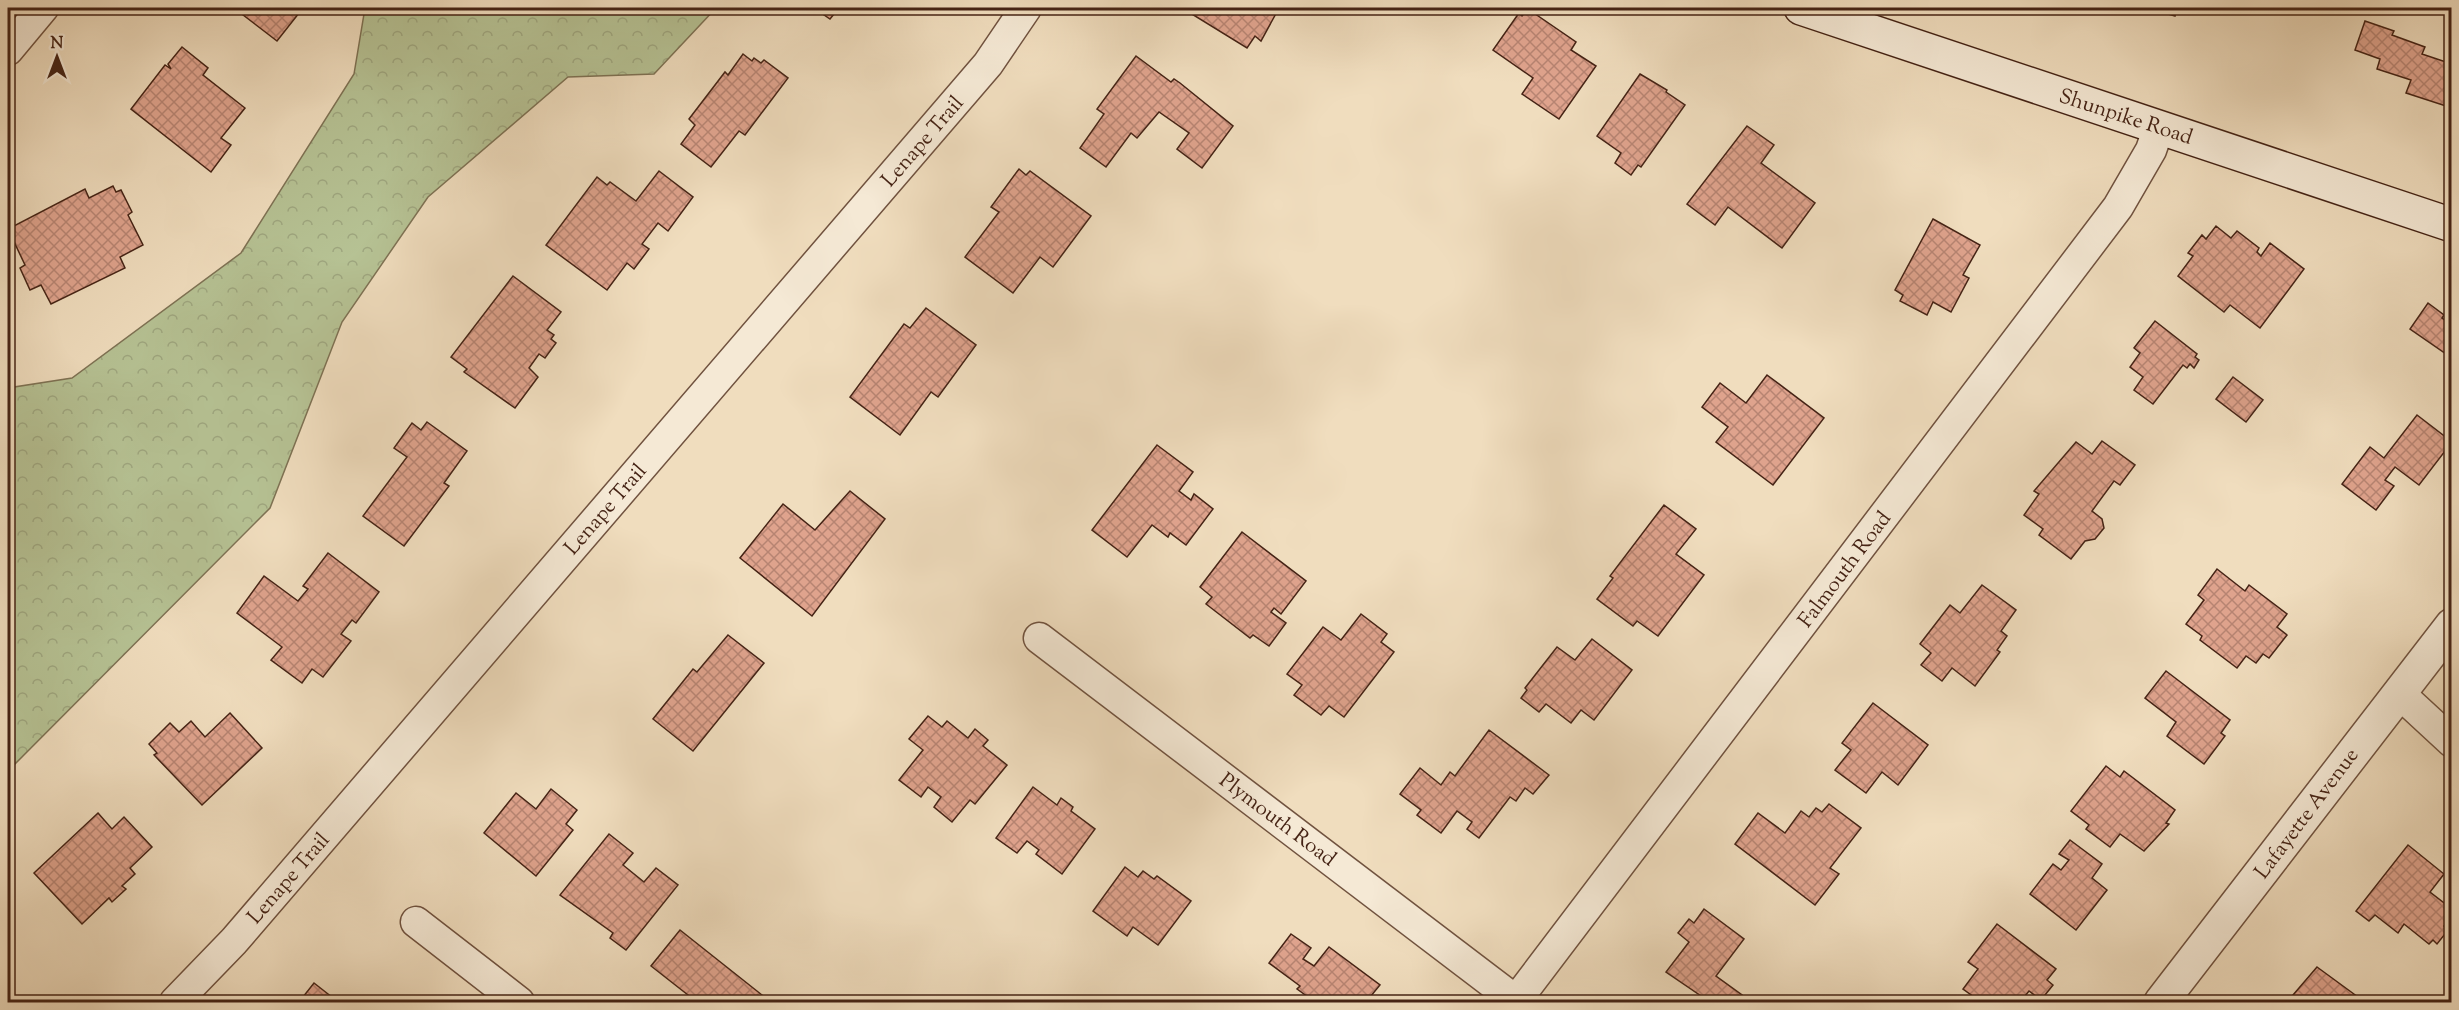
<svg xmlns="http://www.w3.org/2000/svg" width="2459" height="1010" font-family="'Sorts Mill Goudy',serif">
<style>
.forest{fill:url(#forest-crowns);stroke:#7e7254;stroke-width:1.5}
.building{fill:url(#building-cross-hatch);stroke:#452315;stroke-width:1.5}
.lines{fill:none;stroke-linecap:round;stroke-linejoin:round}
.minor-casing{stroke:#70523f;stroke-width:33}
.tertiary-casing{stroke:#70523f;stroke-width:36}
.secondary-casing{stroke:#452315;stroke-width:36}
.minor{stroke:#f5e9d5;stroke-width:30}
.tertiary{stroke:#f5e9d5;stroke-width:33}
.secondary{stroke:#f5e9d5;stroke-width:33}
.labels{text-anchor:middle;stroke-width:4.5;stroke-linejoin:round;paint-order:stroke}
.street-label{font-size:21px;fill:#452315;stroke:#f5e9d5}
</style>
<defs>
<pattern id="forest-crowns" width="20" height="18" patternUnits="userSpaceOnUse" patternTransform="scale(1.5)"><rect width="20" height="18" fill="#b6c294"/><path d="M2 6a3 3 0 1 1 6 0M12 15a3 3 0 1 1 6 0" fill="none" stroke="#9ea67f"/></pattern>
<pattern id="building-cross-hatch" width="8" height="8" patternUnits="userSpaceOnUse" patternTransform="scale(1.5)"><rect width="8" height="8" fill="#dfa38d"/><path d="M0 0l8 8M0 8l8-8" fill="none" stroke="#b78472"/></pattern>
</defs>
<rect width="100%" height="100%" fill="#f0ddbe"/>
<filter id="stains"><feTurbulence type="fractalNoise" baseFrequency=".00333" numOctaves="4"/><feColorMatrix values="0 0 0 0 .2 0 0 0 0 .09 0 0 0 0 .02 0 0 0 .5 -.17"/></filter>
<radialGradient id="worn" r=".72"><stop offset=".6" stop-color="#630" stop-opacity="0"/><stop offset="1" stop-color="#630" stop-opacity=".3"/></radialGradient>
<path class="forest" d="M365 8H716L654 74 568 77 428 197 342 322 270 508 8 771V388L72 378 241 253 354 74Z"/>
<g class="building">
<path d="M234 8H303L277 41Z"/>
<path d="M814 8H839L830 19Z"/>
<path d="M1182 8H1279L1261 41 1255 36 1247 48Z"/>
<path d="M2148 8H2194L2192 13 2177 8 2175 16Z"/>
<path d="M1528 9 1576 42 1571 50 1596 66 1559 119 1522 94 1533 78 1493 50 1519 13 1522 16Z"/>
<path d="M2365 21 2394 31 2392 35 2425 47 2422 54 2452 64V108L2406 93 2411 80 2377 69 2380 59 2355 50Z"/>
<path d="M182 47 208 68 203 75 245 108 221 138 231 145 211 172 131 109 165 65 171 69 168 64Z"/>
<path d="M743 54 752 61 754 58 761 63 764 60 788 78 745 135 739 131 711 167 681 144 695 125 689 119 725 72 728 75Z"/>
<path d="M1136 56 1171 82 1174 79 1180 83 1233 126 1202 168 1177 149 1189 133 1159 112 1137 138 1131 133 1106 167 1080 148 1104 114 1097 109Z"/>
<path d="M1640 74 1667 90 1666 92 1685 105 1641 167 1638 165 1631 175 1615 163 1621 153 1597 136Z"/>
<path d="M1747 126 1774 145 1761 163 1815 203 1782 248 1728 207 1715 225 1687 204Z"/>
<path d="M1019 169 1026 175 1030 171 1091 216 1053 267 1040 257 1013 293 965 257 999 212 991 207Z"/>
<path d="M659 171 693 197 668 231 658 223 642 244 649 249 634 269 627 263 607 290 546 245 597 177 607 185 610 182 636 201Z"/>
<path d="M113 186 116 192 121 190 132 212 128 215 143 245 120 257 125 268 51 304 41 285 30 290 20 268 25 265 8 229 85 189 89 198Z"/>
<path d="M1933 219 1980 245 1963 275 1969 278 1951 312 1933 302 1927 315 1900 301 1903 295 1895 290Z"/>
<path d="M2216 226 2231 238 2237 231 2259 248 2257 252 2261 256 2270 243 2304 269 2260 328 2230 305 2224 312 2178 276 2193 256 2188 253 2202 235 2206 239Z"/>
<path d="M513 276 561 312 547 330 554 335 551 339 556 343 545 358 539 354 529 368 538 377 515 408 464 372 467 369 451 357Z"/>
<path d="M2428 303 2444 315 2442 318 2452 325V358L2410 329Z"/>
<path d="M926 308 976 345 938 397 931 392 900 435 850 397 904 324 910 328Z"/>
<path d="M2155 321 2197 354 2195 357 2199 360 2194 368 2190 364 2187 368 2183 365 2153 404 2134 390 2143 377 2130 367 2140 353 2134 348Z"/>
<path d="M1767 375 1824 418 1773 485 1716 442 1728 427 1702 407 1720 383 1746 403Z"/>
<path d="M2233 377 2263 400 2246 422 2216 399Z"/>
<path d="M2417 415 2452 442 2419 485 2395 467 2385 480 2394 486 2376 510 2342 484 2370 447 2384 458Z"/>
<path d="M427 422 467 451 444 483 449 486 404 546 363 516 407 457 394 448 412 423 421 430Z"/>
<path d="M2102 441 2135 465 2120 485 2114 481 2092 511 2102 519 2104 528 2095 539 2085 541 2071 559 2039 535 2043 529 2024 515 2039 494 2034 491 2076 442 2092 454Z"/>
<path d="M1157 445 1193 472 1179 491 1191 500 1194 494 1213 509 1186 545 1170 533 1168 537 1152 525 1127 557 1092 530Z"/>
<path d="M850 491 885 519 812 616 740 558 783 504 815 530Z"/>
<path d="M1664 505 1696 529 1676 554 1704 575 1658 636 1637 621 1633 626 1597 599 1613 578 1610 576Z"/>
<path d="M1242 532 1306 581 1281 614 1274 608 1271 612 1286 623 1269 646 1253 635 1250 638 1206 604 1212 597 1200 587Z"/>
<path d="M328 553 379 592 356 623 352 620 341 634 351 641 323 677 312 669 302 683 271 660 282 647 237 613 264 576 298 601 308 589 303 586Z"/>
<path d="M2217 569 2245 591 2249 585 2287 614 2277 627 2287 635 2269 658 2263 654 2256 663 2246 656 2237 668 2200 640 2202 636 2186 624 2204 600 2198 595Z"/>
<path d="M1982 585 2016 610 2001 631 2007 636 1997 650 2000 652 1975 686 1952 668 1942 681 1921 665 1931 653 1920 644 1950 605 1960 613Z"/>
<path d="M1361 614 1387 634 1381 642 1394 652 1344 717 1329 706 1321 715 1294 695 1302 685 1287 674 1323 627 1341 640Z"/>
<path d="M728 635 764 663 693 751 653 719 693 669 697 672Z"/>
<path d="M1592 639 1632 670 1594 720 1581 710 1571 723 1546 704 1539 712 1521 698 1527 690 1525 688 1557 647 1575 660Z"/>
<path d="M2166 671 2230 720 2221 733 2225 736 2204 764 2167 736 2176 722 2145 698Z"/>
<path d="M1873 703 1928 745 1898 785 1882 772 1866 793 1835 770 1851 750 1842 743Z"/>
<path d="M230 713 262 748 202 805 154 755 157 753 149 744 170 723 179 732 191 721 205 737Z"/>
<path d="M928 716 942 727 947 721 968 738 975 729 988 740 983 746 1007 765 975 804 970 800 952 822 934 807 941 797 928 787 921 797 899 780 923 750 909 739Z"/>
<path d="M1489 730 1549 775 1533 794 1525 788 1516 801 1510 797 1479 838 1467 829 1472 822 1457 811 1441 833 1417 815 1421 810 1400 794 1420 768 1441 785 1450 772 1455 776Z"/>
<path d="M2106 766 2120 777 2124 771 2175 810 2166 823 2169 824 2144 851 2120 834 2110 847 2086 829 2089 825 2071 811Z"/>
<path d="M1033 787 1057 805 1061 798 1073 807 1071 811 1095 829 1062 874 1036 854 1039 850 1027 841 1017 853 996 838Z"/>
<path d="M551 789 577 810 566 824 573 830 536 876 484 833 516 793 536 809Z"/>
<path d="M1829 804 1861 828 1830 868 1839 874 1815 905 1735 844 1758 813 1785 833 1801 811 1809 817 1816 808 1822 812Z"/>
<path d="M98 813 112 829 124 817 152 847 130 868 135 874 122 886 126 889 112 902 109 898 82 924 34 873Z"/>
<path d="M609 834 633 853 623 865 644 882 656 868 678 885 626 950 610 938 613 933 560 895Z"/>
<path d="M2070 840 2102 864 2092 878 2107 890 2076 930 2030 894 2053 864 2061 870 2069 860 2059 854Z"/>
<path d="M2408 845 2444 874 2430 892 2452 909V916L2444 926 2449 929 2437 944 2433 940 2429 944 2404 924 2398 933 2375 915 2369 921 2356 911Z"/>
<path d="M1125 867 1138 877 1143 871 1154 879 1157 876 1191 901 1158 945 1133 927 1127 936 1093 911Z"/>
<path d="M1704 909 1744 939 1716 976 1742 995 1736 1002H1710L1666 972 1689 942 1678 933 1689 919 1694 923Z"/>
<path d="M1997 924 2056 969 2047 980 2053 985 2041 1000 2029 991 2020 1002H2005L2000 998 1997 1002H1981L1963 989 1978 969 1968 962Z"/>
<path d="M680 930 762 995 756 1002H697L651 966Z"/>
<path d="M1291 934 1311 948 1303 959 1314 966 1329 947 1380 985 1366 1002H1315L1297 989 1300 986 1269 963Z"/>
<path d="M2317 967 2358 997 2353 1002H2287Z"/>
<path d="M8 971 14 977 8 983Z"/>
<path d="M314 983 337 1001 336 1002H299Z"/>
</g>
<g class="lines">
<g class="minor-casing">
<g id="minor">
<path d="M8 50 43 8"/>
<path d="M1039 638 1516 1001"/>
<path d="M2399 693 2452 742"/>
<path d="M416 922 519 1002"/>
<path d="M175 1002 234 941 988 64 1026 8"/>
<path d="M1515 1002 2118 207 2151 150 2159 127"/>
</g>
</g>
<g class="tertiary-casing">
<path id="tertiary" d="M2161 1002 2452 625"/>
</g>
<g class="secondary-casing">
<path id="secondary" d="M1801 8 2452 225"/>
</g>
<use href="#minor" class="minor"/>
<use href="#tertiary" class="tertiary"/>
<use href="#secondary" class="secondary"/>
</g>
<g class="labels">
<g class="street-label">
<text transform="translate(2126 116) rotate(18)" y="7">Shunpike Road</text>
<text transform="translate(922 141) rotate(-49)" y="7">Lenape Trail</text>
<text transform="translate(605 509) rotate(-49)" y="7">Lenape Trail</text>
<text transform="translate(1844 569) rotate(-53)" y="7">Falmouth Road</text>
<text transform="translate(2306 813) rotate(-53)" y="7">Lafayette Avenue</text>
<text transform="translate(1278 819) rotate(37)" y="7">Plymouth Road</text>
<text transform="translate(288 878) rotate(-49)" y="7">Lenape Trail</text>
</g>
</g>
<rect width="2459" height="1010" fill="none" stroke="#f0ddbe" stroke-width="30"/>
<rect x="9" y="9" width="2441" height="992" fill="none" stroke="#452315" stroke-width="3"/>
<rect x="15" y="15" width="2429" height="980" fill="none" stroke="#452315" stroke-width="1.5"/>
<g transform="translate(57 57)" stroke="#f5e9d5" stroke-width="4.5" paint-order="stroke">
<path d="M0-4.5L10 22L0 15L-10 22Z" fill="#452315"/>
<text y="-9" font-size="16" font-weight="bold" text-anchor="middle" fill="#452315">N</text>
</g>
<rect width="100%" height="100%" filter="url(#stains)"/>
<rect width="100%" height="100%" fill="url(#worn)"/>
</svg>
